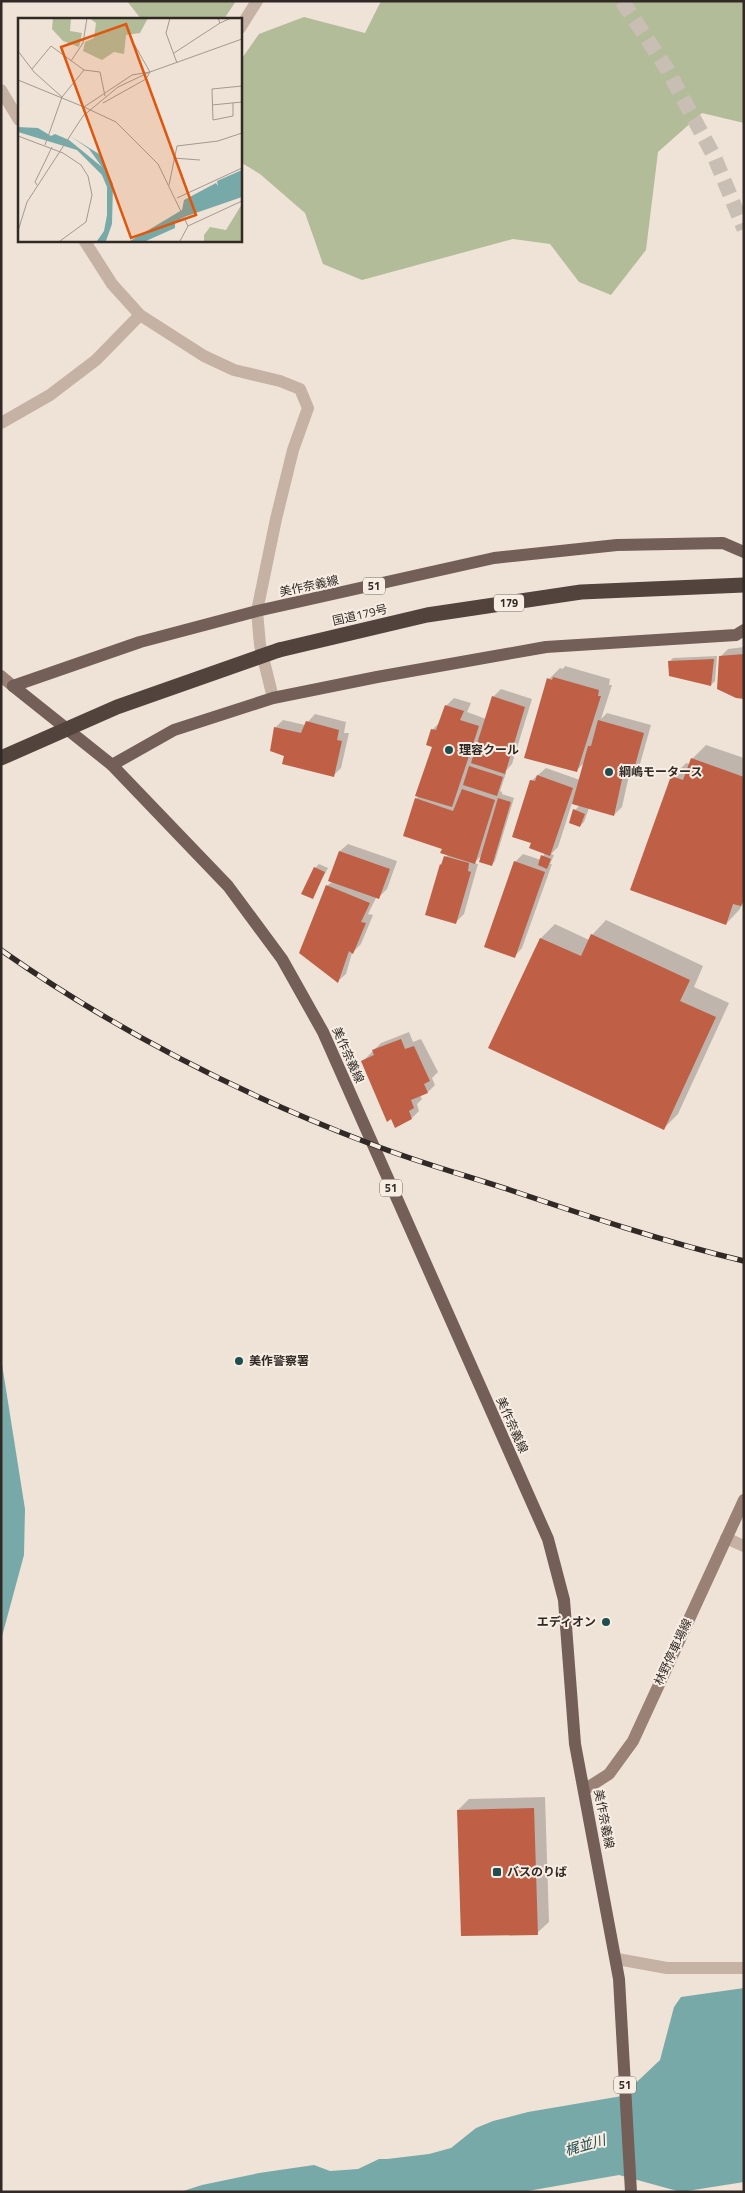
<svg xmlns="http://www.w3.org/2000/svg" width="745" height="2193" font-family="'Titillium Web','Noto Sans JP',sans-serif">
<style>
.green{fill:#b2bc99}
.water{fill:#78a9a9}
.shadow{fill:#0003}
.building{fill:#be5f46}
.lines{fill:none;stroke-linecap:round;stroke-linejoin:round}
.highway-tunnel{stroke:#c9beb3;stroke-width:15;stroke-dasharray:15 8;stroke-linecap:butt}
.street{stroke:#c5b2a4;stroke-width:12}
.secondary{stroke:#998176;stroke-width:12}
.primary{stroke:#735f57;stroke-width:12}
.highway{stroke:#52433d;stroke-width:15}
.rail-casing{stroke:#312925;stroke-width:5.5}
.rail{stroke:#f7ede3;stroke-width:4;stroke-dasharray:11;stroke-linecap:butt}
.highway-bridge{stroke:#52433d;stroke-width:15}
.poi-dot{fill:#1e4e50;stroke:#f7ede3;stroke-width:2}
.labels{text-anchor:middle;stroke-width:4;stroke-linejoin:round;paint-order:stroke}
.shield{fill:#f7ede3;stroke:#6c645e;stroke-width:1}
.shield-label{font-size:11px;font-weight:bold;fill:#312925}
.street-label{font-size:12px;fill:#312925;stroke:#f7ede3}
.poi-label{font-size:12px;font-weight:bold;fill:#312925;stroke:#f7ede3;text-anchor:start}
.water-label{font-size:14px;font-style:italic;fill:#1e4e50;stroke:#f7ede3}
.inset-road{fill:none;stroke:#a39990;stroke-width:1}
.view{fill:#df570d;fill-opacity:0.15;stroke:#df570d;stroke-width:2.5}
.inset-edge{fill:none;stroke:#312925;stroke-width:2.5}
</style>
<rect width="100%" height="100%" fill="#efe3d7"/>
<g class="green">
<path d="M127 1H236L224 19H141Z"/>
<path d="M381 1H744V123L702 113 658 152 646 250 611 295 579 282 550 244 513 239 362 280 323 264 305 213 260 174 240 162V61L259 34 304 17 365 33Z"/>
</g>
<g class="water">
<path d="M1 1358 25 1509 24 1555 1 1640Z"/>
<path d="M744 1988V2182L681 2192 619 2175 522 2192H180L202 2185 259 2173 314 2165 330 2171 358 2169 379 2159H387L429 2154 451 2148 476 2128 493 2121 528 2112 622 2096 660 2060 674 2007 681 1997Z"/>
</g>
<g class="shadow">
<path d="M744 647V697L720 657 728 649Z"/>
<path d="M717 656 715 681 711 685 670 661 673 658Z"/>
<path d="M565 666 610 679 609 685H612L601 719 607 713 651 725 640 764 632 772 630 771 622 807 614 815 589 808 584 822 580 826 575 810 580 805 572 803 558 847 551 854 554 855 550 864H552L522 948 515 956V862L523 854 541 860 545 853 532 843 531 781 546 768 580 780 584 763 576 771 549 679 560 668 563 669Z"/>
<path d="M501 689 532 699 512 764 504 773H506L500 791 502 792V794L514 798 495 861 492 865 482 855 474 863 478 864 464 914 456 922 441 865 448 854 416 799 419 796 434 746 433 729 440 722 446 706 454 698 471 703 467 712 486 719 493 697Z"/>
<path d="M315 714 346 722 344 733H349L341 768 333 776 286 755 275 728 283 720 305 725Z"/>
<path d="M706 745 744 758V901L740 909 726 924 672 777 686 763 690 764 692 759Z"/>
<path d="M348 844 397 861 387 889 379 897 377 896 368 914 373 915 361 944 352 953 346 974 338 981 327 886 333 881 340 851Z"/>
<path d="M319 864 328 868 312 898 315 868Z"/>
<path d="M606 920 703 966 694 987 729 1003 678 1114 664 1128 490 1048 541 938 555 924 589 940 592 935Z"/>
<path d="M409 1032 413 1042 421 1039 438 1072 432 1078 435 1085 428 1092 420 1095 422 1099 417 1104 419 1111 412 1118 363 1061 381 1043Z"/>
<path d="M545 1797 549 1922 537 1933 458 1810 469 1799Z"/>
</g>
<g class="building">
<path d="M744 654V699L736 698 717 689 719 656Z"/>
<path d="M714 659 711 686 669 676 668 661Z"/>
<path d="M553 677 599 690 598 696H601L577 772 524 758 547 678 552 680Z"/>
<path d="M492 696 525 707 505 774 471 763Z"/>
<path d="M445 705 464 711 460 720 479 726 452 807 415 796 432 747 426 745 431 729 436 730Z"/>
<path d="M598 720 644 733 633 773 624 770 614 816 572 804 588 746H591Z"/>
<path d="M306 721 339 730 337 740 342 741 334 777 282 764 284 756 270 751 274 727 301 733Z"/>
<path d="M691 758 744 777V900L741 906 733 904 726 925 630 890 671 776 683 780Z"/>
<path d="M469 766 503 777 497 796 463 785Z"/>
<path d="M537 775 573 788 550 856 529 848 531 843 512 837 530 780 535 781Z"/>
<path d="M462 789 495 800 475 864 440 853 442 849 403 836 415 798 453 811Z"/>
<path d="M498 798 511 802 492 866 479 862Z"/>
<path d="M573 809 585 814 580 827 569 823Z"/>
<path d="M339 851 390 869 379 899 328 881Z"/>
<path d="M541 855 551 859 547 869 538 865Z"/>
<path d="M444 856 469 863 468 871 471 872 456 924 425 915 440 864 441 865Z"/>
<path d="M514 861 545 872 515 958 484 947Z"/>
<path d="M314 867 325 872 313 899 301 894Z"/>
<path d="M326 885 370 903 361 922 366 923 353 954 349 951 338 983 299 953Z"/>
<path d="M591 934 690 980 680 1001 716 1017 664 1130 488 1048 540 938 581 956Z"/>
<path d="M401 1039 405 1049 414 1046 430 1081 424 1084 428 1093 411 1100 414 1108 409 1111 412 1119 395 1128 391 1119 387 1122 361 1061 374 1055 372 1050Z"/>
<path d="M534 1808 538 1935 461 1936 457 1810Z"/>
</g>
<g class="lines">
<path class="highway-tunnel" d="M622 1 667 69 714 156 744 229"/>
<g class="street">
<path d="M240 28 257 1"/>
<path d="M1 90 19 120"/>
<path d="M84 240 112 284 140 315 204 356 234 370 280 381 300 389 308 408 293 450 276 519 257 611 260 645 273 698"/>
<path d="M1 423 50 395 96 360 140 315"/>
<path d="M726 1538 744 1546"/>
<path d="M617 1959 667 1968H744"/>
</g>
<g class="secondary">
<path d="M1 676 13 686"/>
<path d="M584 1790 609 1774 633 1741 744 1500"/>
</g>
<g class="primary">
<path d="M13 686 112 765 228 886 282 959 323 1032 548 1539 564 1600 575 1744 619 1979 631 2192"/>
<path d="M13 686 140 642 257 611 494 558 617 545 723 543 744 552"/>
<path d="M112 765 174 730 273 698 377 677 546 647 736 635 744 630"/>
</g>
<path class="highway" d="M279 650 427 615 581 592 744 585"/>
<g class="rail-casing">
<path id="rail" d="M1 950C115 1030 242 1095 371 1144 417 1162 464 1175 510 1190 587 1216 665 1242 744 1261"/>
</g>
<use href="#rail" class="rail"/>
<path class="highway-bridge" d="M1 758 117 707 279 650"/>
</g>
<g class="poi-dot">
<circle cx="449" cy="750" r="5"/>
<circle cx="609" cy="772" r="5"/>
<circle cx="239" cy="1361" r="5"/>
<circle cx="606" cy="1622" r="5"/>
<rect x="492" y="1867" width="10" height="10" rx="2.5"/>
</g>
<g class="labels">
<g class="shield">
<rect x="363" y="577.5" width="22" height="17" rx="4"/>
<rect x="494" y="594.5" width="30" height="17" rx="4"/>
<rect x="380" y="1179.5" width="22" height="17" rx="4"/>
<rect x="614" y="2076.5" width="22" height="17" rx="4"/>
</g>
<g class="shield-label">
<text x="374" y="590">51</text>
<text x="509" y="607">179</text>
<text x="391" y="1192">51</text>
<text x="625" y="2089">51</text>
</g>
<g class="street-label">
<text transform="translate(309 586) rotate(-12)" y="4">美作奈義線</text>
<text transform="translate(360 615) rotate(-13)" y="4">国道179号</text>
<text transform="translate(348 1055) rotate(66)" y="4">美作奈義線</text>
<text transform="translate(512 1425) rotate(66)" y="4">美作奈義線</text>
<text transform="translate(673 1652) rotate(-65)" y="4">林野停車場線</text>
<text transform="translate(604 1819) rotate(79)" y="4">美作奈義線</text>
</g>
<g class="poi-label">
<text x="459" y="754">理容クール</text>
<text x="619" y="776">綱嶋モータース</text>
<text x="249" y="1365">美作警察署</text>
<text x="596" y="1626" text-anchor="end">エディオン</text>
<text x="507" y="1876">バスのりば</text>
</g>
<g class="water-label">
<text transform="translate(585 2145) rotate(-16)" y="5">梶並川</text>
</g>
</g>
<g transform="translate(18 18)">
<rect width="224" height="224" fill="#efe3d7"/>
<path d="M35 0H53L52 13 64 15 61 29 45 23 34 11ZM71 0H130L122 15 108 17 106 36 96 34 84 42 65 33 67 24 76 20 78 5ZM224 186V223H186V217L192 209 208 212Z" fill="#b2bc99"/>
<path d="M0 109 20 110 33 118 37 116 51 122 84 149 71 131 52 118 81 136 95 166 94 206 88 223H79L86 213 89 197V169L84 157 59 132 0 114ZM224 152V179L166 199 157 204V210L128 223H112L164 192 166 182 198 165 200 168 199 163Z" fill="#78a9a9"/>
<path class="inset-road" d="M152 0 148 15 159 45M200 0 202 5 213 0M0 33 16 54 44 79 27 127M156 35 202 5M53 43 65 25 69 0M14 51 33 28 66 52 82 54 87 78M0 62 66 89M44 79 66 52M85 85 128 61 132 54M215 85V98L195 102 194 71 224 68M194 87 224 84M66 89 98 104 140 146 170 208 224 183M66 89 114 57 132 54 224 21M0 118 45 135 63 147 70 158 74 177 68 204 42 223M159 128 200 123 224 115M155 140 182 142M19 167 17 164 34 129M151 167 159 128M159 180 224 150M0 213 9 184 65 98 100 69 132 54 116 26M162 223 170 208"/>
<path class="view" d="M108 6 178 197 113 220 43 29Z"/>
<rect width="224" height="224" class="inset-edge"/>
</g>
<rect width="745" height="2193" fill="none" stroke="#312925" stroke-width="5"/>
</svg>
